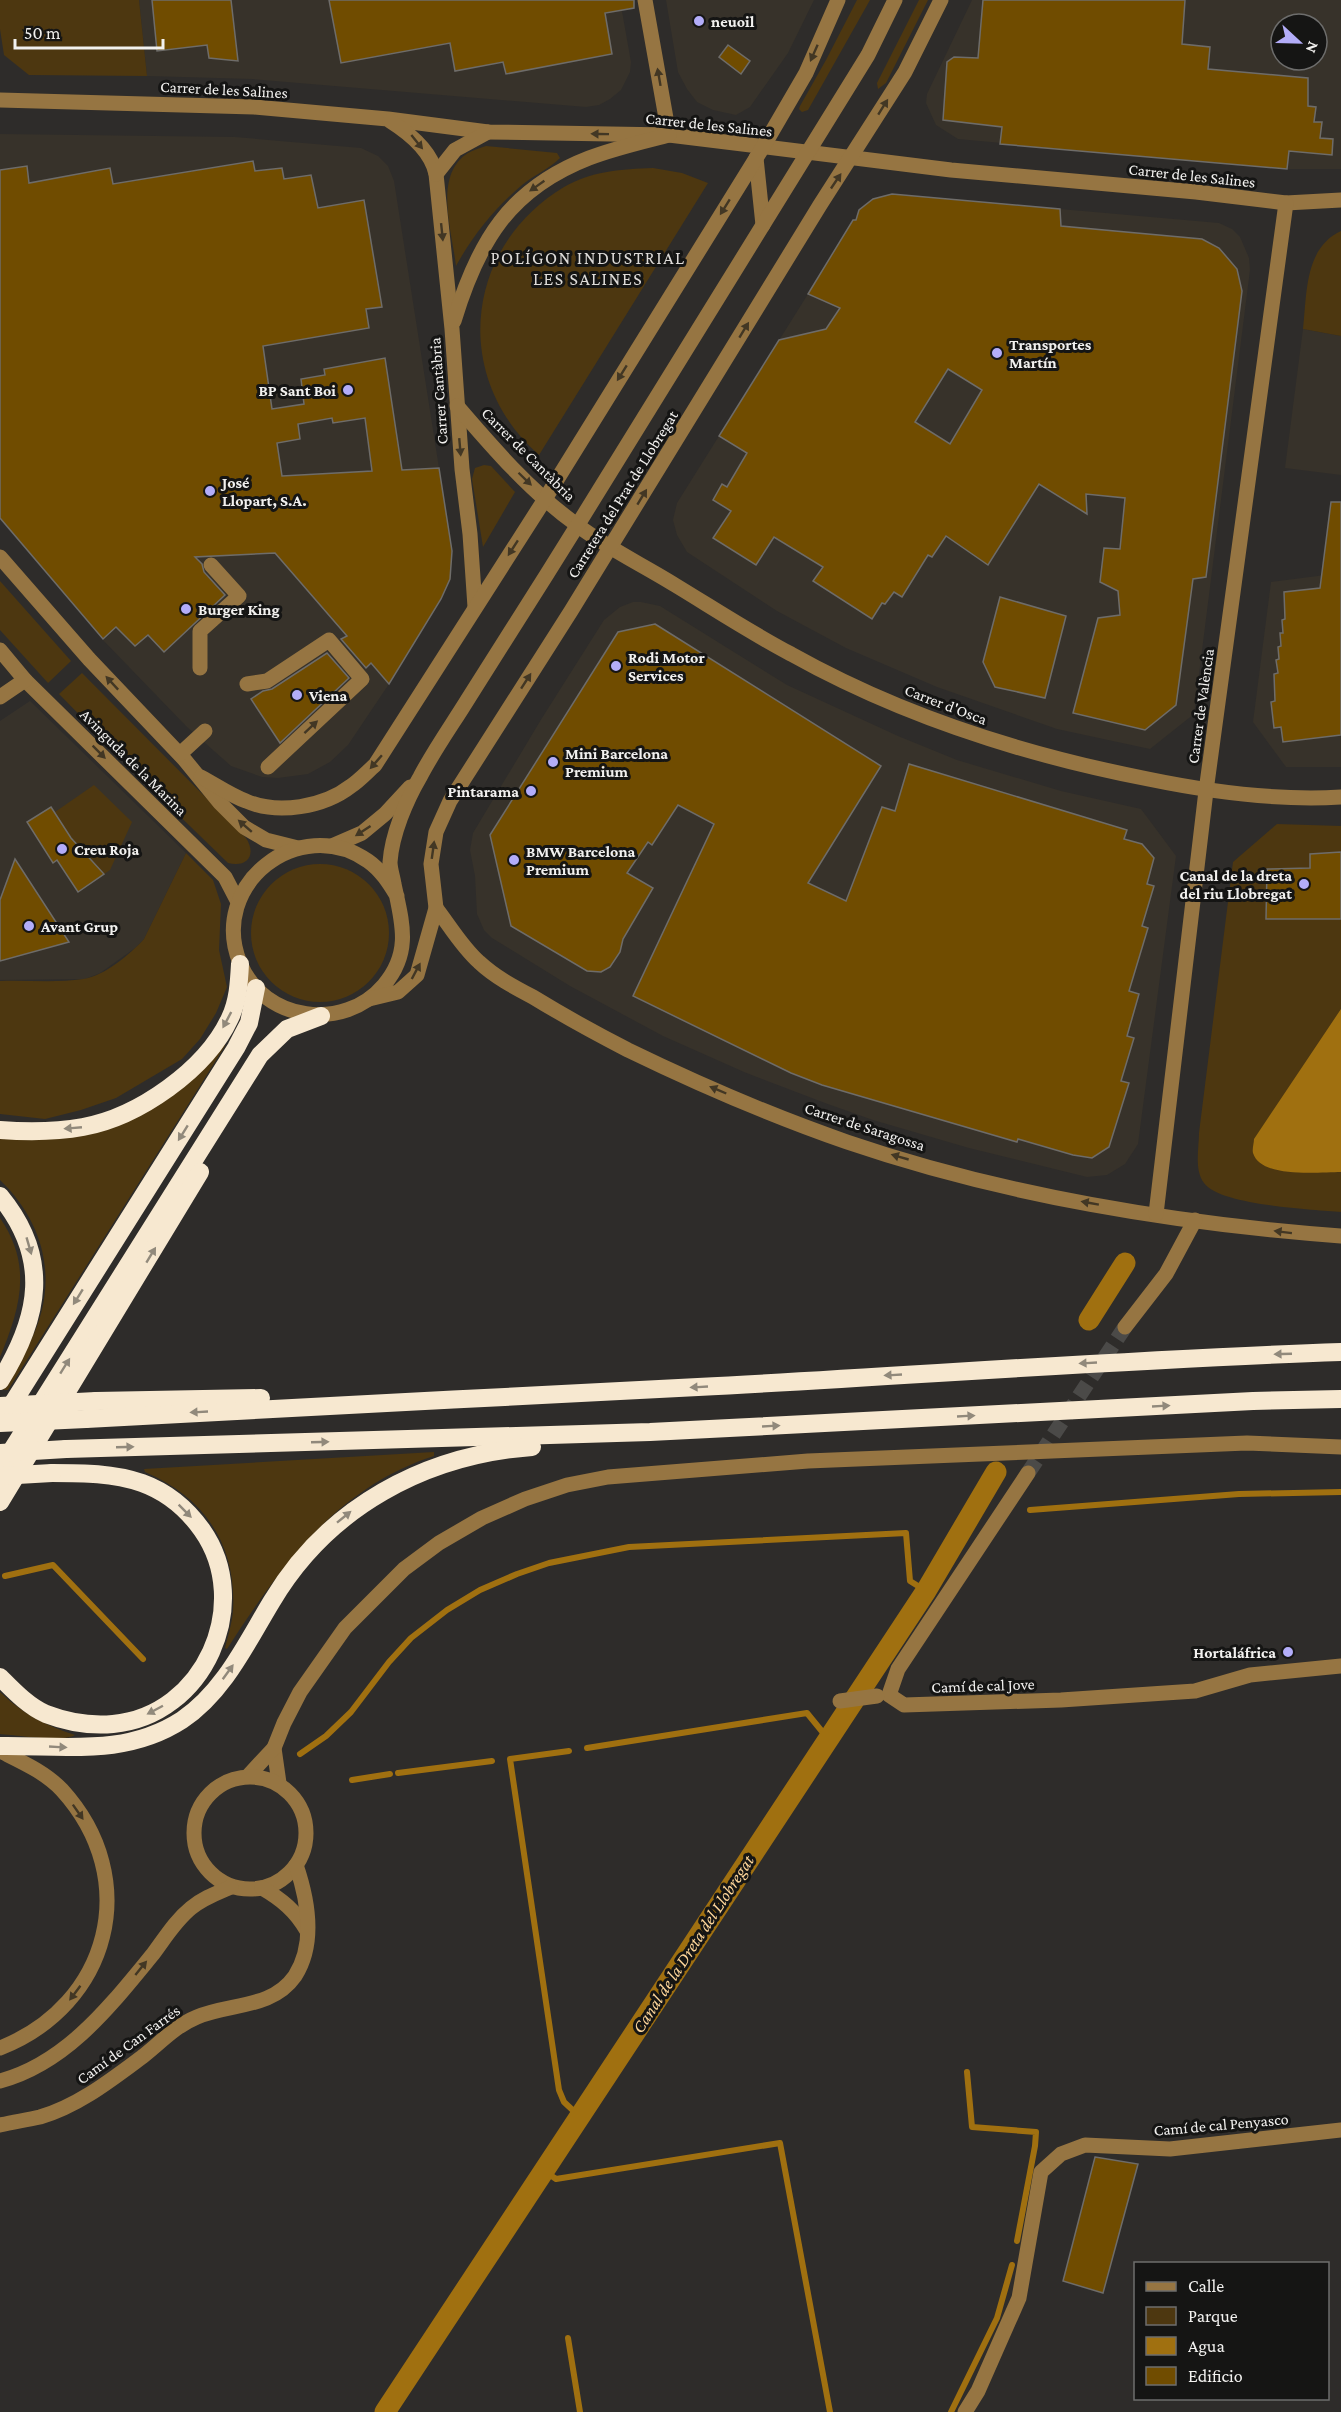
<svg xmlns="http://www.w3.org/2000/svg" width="1341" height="2412" font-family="'Crimson Pro',serif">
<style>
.built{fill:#37322a;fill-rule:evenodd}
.green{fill:#4d3710}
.water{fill:#a07010}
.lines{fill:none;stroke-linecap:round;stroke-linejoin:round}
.stream{stroke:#a07010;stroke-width:6}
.canal{stroke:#a07010;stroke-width:21}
.building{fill:#704c00;stroke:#6e6c69;stroke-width:1.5;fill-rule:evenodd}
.minor-tunnel{stroke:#4b4a48;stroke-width:15;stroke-dasharray:15 8;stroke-linecap:butt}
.minor{stroke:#967542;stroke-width:15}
.highway{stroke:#f7e8d0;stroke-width:18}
.highway-bridge{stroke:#f7e8d0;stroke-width:18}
.oneway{fill:#423724}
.oneway2{fill:#91897b}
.poi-dot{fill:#b3adf9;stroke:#151514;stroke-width:2}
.labels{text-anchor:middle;stroke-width:6;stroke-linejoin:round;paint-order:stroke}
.poi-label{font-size:16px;font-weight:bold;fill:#f2f1ef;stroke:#151514;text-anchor:start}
.street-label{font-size:16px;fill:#f2f1ef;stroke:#151514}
.neighbourhood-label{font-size:18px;letter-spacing:1.5px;fill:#dedbd8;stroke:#151514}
.water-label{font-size:18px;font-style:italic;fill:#fdd599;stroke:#151514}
</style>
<rect width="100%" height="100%" fill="#2e2c2a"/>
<g class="built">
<path d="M139 0H620L631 62 630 72 621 90 610 99 599 105 586 107 252 79 147 76Z"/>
<path d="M666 0H814L788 53 750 107 736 115 713 110 697 102 687 89 678 72Z"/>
<path d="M972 0H1341V169H1287L958 139 936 125 926 103 927 94ZM1281 24H1317V60H1281Z"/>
<path d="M0 134 235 137 361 148 378 156 388 166 394 181 439 468 282 476 264 357 0 397Z"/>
<path d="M1060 209 1219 223 1232 229 1240 237 1249 258 1250 270 1194 714 1150 749 1057 729 937 687 846 648 777 611 687 552 677 535 673 520 677 503 808 294 877 324 982 390 956 433 1082 511Z"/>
<path d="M1303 329 1341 336V475L1285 468Z"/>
<path d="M275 553 389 684 348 745 330 762 308 774 278 778 262 777 231 766 187 727 103 640 196 557Z"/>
<path d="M1341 573V767H1286L1253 722 1271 582Z"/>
<path d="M633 602H641L660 606 787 685 898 736 957 760 1061 791 1141 809 1176 856 1138 1144 1125 1164 1107 1175 1087 1177 969 1148 873 1120 825 1103 744 1072 663 1036 570 986 492 938 484 930 477 914 475 876 470 850 473 833 542 718 604 620 620 607Z"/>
<path d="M30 701 186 853 144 939 135 948 100 973 85 979 0 980V721Z"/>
</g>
<g class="green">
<path d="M0 0H139L147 76 29 75 4 55 0 29Z"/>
<path d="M857 0H870L808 110 802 112 799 109 800 106 826 60Z"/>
<path d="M919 0H928L886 83 878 89 877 83Z"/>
<path d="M486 146 557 153 560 158C549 169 534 175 522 185 495 208 473 235 456 266 452 231 433 175 468 153 473 150 480 148 486 146Z"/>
<path d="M653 168 682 173 708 183 539 455C451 378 464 247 564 187 591 171 622 169 653 168Z"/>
<path d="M1341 231V336L1303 329C1307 295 1304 248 1341 231Z"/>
<path d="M484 465 491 466 515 492 483 547 472 479 475 468Z"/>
<path d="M0 581 71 661 48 683 0 630Z"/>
<path d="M82 673 246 838C257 855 247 868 228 863L160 797 59 694Z"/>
<path d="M94 785 132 822 110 870 104 874 71 838 55 812Z"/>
<path d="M1277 824 1341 826V1212C1313 1210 1219 1205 1204 1183 1194 1170 1199 1148 1199 1133L1233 862Z"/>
<path d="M186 853 213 880 221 904 219 950 227 987 216 1013 200 1039 182 1059 116 1098 81 1110 45 1119 0 1114V981C27 980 57 983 83 979 105 976 130 954 144 939Z"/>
<circle cx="320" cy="933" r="69"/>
<path d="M224 1042 225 1046 8 1390H3C8 1374 21 1360 28 1346 60 1287 47 1225 0 1180V1138L96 1132Z"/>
<path d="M0 1218C33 1266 20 1308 0 1357Z"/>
<path d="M434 1452V1456C337 1487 280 1567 227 1649L225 1648C228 1636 232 1623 233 1611 237 1546 205 1497 145 1472L144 1469Z"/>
<path d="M0 1692C21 1713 47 1726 75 1735 62 1743 17 1735 0 1734Z"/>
</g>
<path class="water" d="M1341 1009V1172C1319 1172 1261 1179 1253 1153 1252 1149 1254 1143 1254 1139Z"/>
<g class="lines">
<g class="stream">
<path d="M981 1497 988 1499"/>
<path d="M1030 1510 1239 1494 1341 1492"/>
<path d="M5 1576 53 1565 143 1659"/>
<path d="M587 1748 807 1713 829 1740"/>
<path d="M569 1751 510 1759 559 2090 564 2102 579 2116"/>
<path d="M300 1754 326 1736 351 1712 389 1662 411 1638 447 1610 480 1590 517 1574 549 1563 629 1547 906 1533 910 1581 926 1591"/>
<path d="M398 1773 492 1761"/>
<path d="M352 1780 390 1774"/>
<path d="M967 2072 972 2127 1036 2132 1035 2146 1017 2241"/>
<path d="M543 2170 556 2179 780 2143 830 2412"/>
<path d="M568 2338 580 2412"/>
<path d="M951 2412 997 2318 1012 2265"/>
</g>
<g class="canal">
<path d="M1089 1320 1125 1263"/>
<path d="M385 2412 926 1591 996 1472"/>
</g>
</g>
<g class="building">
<path d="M152 0H231L238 61 209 58 207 45 157 51Z"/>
<path d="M329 0H634V8L605 13 612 54 506 74 503 62 455 71 450 43 341 63Z"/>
<path d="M983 0H1185L1182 44 1210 47 1208 69 1308 78V106L1316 107 1314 122H1322L1320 138 1333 139 1332 155 1289 151 1287 169 1000 144 1002 127 943 120 947 62 954 57 978 58Z"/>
<path d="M728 45 750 61 741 74 719 57Z"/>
<path d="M253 161 255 171 282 168 284 179 311 175 318 208 364 200 382 307 366 309 369 328 263 346 272 409 304 404 301 379 325 375 324 369 385 358 402 470 439 468 452 551 450 579 441 599 389 684 371 663 366 668 341 639 347 636 275 553 195 557 202 564 204 572 225 595 164 652 148 635 135 646 116 627 103 639 0 518V170L27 166 29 183 110 168 113 184ZM332 418 333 423 365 418 372 471 282 476 277 443 300 439 298 424Z"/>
<path d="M892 194 1060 209 1061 226 1202 239 1219 248 1237 269 1242 291 1206 577 1193 579 1176 705 1145 730 1073 713 1098 618 1120 615 1118 591 1100 582 1104 548 1120 549 1125 498 1086 494 1087 514 1039 484 988 565 946 536 932 557 928 555 902 597 894 592 885 604 882 603 872 619 813 581 823 567 774 537 756 565 713 538 731 511 713 500 722 484 727 487 747 453 719 436 779 340 826 329 840 308 808 294 853 220H856L859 210 873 199ZM948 369 982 390 950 444 915 422Z"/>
<path d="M1331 502H1341V735L1283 742 1281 727 1274 728 1271 702 1275 701 1274 674 1278 673 1276 660 1279 659 1278 647 1281 646 1280 633H1283L1282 620 1285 619 1284 592 1320 588Z"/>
<path d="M1000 597 1066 616 1045 698 995 687 983 662Z"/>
<path d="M655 624 881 766 808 883 846 901 882 807 895 811 909 764 1127 830 1124 839 1142 844 1154 858 1147 884 1154 886 1142 926 1148 928 1129 991 1139 994 1127 1036 1134 1038 1121 1081 1129 1083 1109 1147 1092 1158 1073 1155 1018 1139 1017 1142 822 1085 791 1073 633 996 714 824 678 805 652 845 648 842 627 873 653 888 623 939 620 952 610 967 601 972 587 971 511 926 490 835 618 632Z"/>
<path d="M327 653 349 678 280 743 251 699 263 691 272 689Z"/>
<path d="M51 807 71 838 104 874 78 892 57 860 53 863 27 822Z"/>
<path d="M1341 852V919H1266L1267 869 1310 868V854Z"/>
<path d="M15 859 69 942 0 961V900Z"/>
<path d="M1095 2157 1138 2164 1103 2293 1063 2281Z"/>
</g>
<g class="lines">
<path class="minor-tunnel" d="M1028 1473 1125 1327"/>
<g class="minor">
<path d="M0 100 254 107 388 119 488 132 669 135 951 170 1196 192 1286 203 1341 200"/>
<path d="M390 121C409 133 431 150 436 174L452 329 462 469 470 534 475 607"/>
<path d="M756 158 763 225"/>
<path d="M436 174 455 150 488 132"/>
<path d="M454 321C478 242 509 189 589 158 615 148 642 142 669 135L645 0"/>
<path d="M457 406C493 448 531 492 577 525 607 548 643 565 675 585 713 608 751 633 791 654 900 715 1025 755 1148 779 1211 792 1276 801 1341 797"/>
<path d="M0 557 89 659 184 759 220 803 244 827 266 840 298 848"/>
<path d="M0 650 25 680 225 877 238 902"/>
<path d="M200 668V631L239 596 211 565"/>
<path d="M247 684 267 681 329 640 362 679 268 767"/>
<path d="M0 697 25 680"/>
<path d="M180 754 205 731"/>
<path d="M201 777C216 785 230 795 246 801 278 815 324 807 351 786 360 780 367 772 375 765L545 499 763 147 806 73 838 0"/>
<path d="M332 846 362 833 385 814 410 787"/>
<path d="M397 896C389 883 381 870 368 861 299 813 208 885 240 963 264 1022 344 1032 384 985 412 952 402 922 394 884 393 877 390 869 390 862 392 834 406 801 420 777 434 750 452 725 468 699 504 642 541 584 577 526 675 370 770 211 868 55L895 0"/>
<path d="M436 908C450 926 462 947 479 962 495 977 514 987 533 997 564 1016 595 1033 628 1050 698 1084 772 1116 847 1142 1002 1195 1177 1224 1341 1236"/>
<path d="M369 999 398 992 417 975 436 908 431 864 436 832 450 801 571 611 820 205 905 72 941 0"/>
<path d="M1156 1214 1206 791 1286 203"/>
<path d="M1125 1327 1166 1274 1195 1220"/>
<path d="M1028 1473 898 1669 889 1695 904 1705 1061 1700 1195 1691 1250 1675 1341 1666"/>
<path d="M840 1701 877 1696"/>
<path d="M274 1748 279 1783"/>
<path d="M0 1751C22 1762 45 1772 62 1790 143 1879 110 2005 0 2048"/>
<path d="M248 1776 274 1748 284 1723 300 1692 345 1628 404 1569 439 1543 482 1518 525 1499 567 1485 608 1477 808 1461 1247 1443 1341 1447"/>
<circle cx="250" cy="1833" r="56"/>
<path d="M262 1888C281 1899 296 1911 307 1931"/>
<path d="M0 2081C67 2063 111 2005 153 1954 165 1938 175 1921 191 1908 203 1898 217 1893 231 1887"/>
<path d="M0 2125C13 2122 27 2120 40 2117 78 2106 111 2080 142 2057 160 2043 175 2026 197 2017 230 2003 272 2009 295 1976 316 1943 308 1900 296 1865"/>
<path d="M965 2412 978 2391 1019 2298 1041 2172 1061 2154 1085 2145 1170 2149 1341 2130"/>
</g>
<g class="highway">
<path d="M0 1130C27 1132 56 1132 83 1127 138 1117 206 1070 230 1018 238 1001 239 983 240 964"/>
<path d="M0 1196C51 1258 40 1317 0 1381"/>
<path d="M96 1401 261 1398"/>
<path d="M4 1417 236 1048 249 1023 256 988"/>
<path d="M86 1419C290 1407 494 1398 698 1387 912 1376 1126 1359 1341 1352"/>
<path d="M66 1449 650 1432 1253 1401 1341 1399"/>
<path d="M0 1469 260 1055 287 1029 321 1016"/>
<path d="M0 1502 200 1172"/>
<path d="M0 1677C14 1691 28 1706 46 1714 67 1722 91 1726 113 1724 204 1716 254 1604 202 1530 187 1509 167 1492 142 1483 113 1473 83 1473 52 1473"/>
<path d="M0 1746C64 1745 125 1757 182 1720 224 1692 247 1642 272 1601 328 1507 425 1455 532 1447"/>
</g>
<g class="highway-bridge">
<path d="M0 1406 96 1401"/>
<path d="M0 1423 86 1419"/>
<path d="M0 1453 66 1449"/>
<path d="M0 1476 52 1473"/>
</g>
</g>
<defs><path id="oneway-solid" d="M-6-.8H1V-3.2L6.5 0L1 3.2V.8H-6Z" transform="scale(1.5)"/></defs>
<g class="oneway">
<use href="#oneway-solid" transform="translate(814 53) rotate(114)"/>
<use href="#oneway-solid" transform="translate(659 77) rotate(-100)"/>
<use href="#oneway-solid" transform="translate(883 107) rotate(-58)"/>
<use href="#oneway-solid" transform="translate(600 134) rotate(-179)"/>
<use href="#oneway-solid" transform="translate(417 142) rotate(51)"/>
<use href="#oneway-solid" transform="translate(836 181) rotate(-56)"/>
<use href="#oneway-solid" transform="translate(537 186) rotate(145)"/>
<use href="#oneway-solid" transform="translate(725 207) rotate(122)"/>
<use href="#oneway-solid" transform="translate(442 232) rotate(84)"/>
<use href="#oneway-solid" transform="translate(744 330) rotate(-59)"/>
<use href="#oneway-solid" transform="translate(622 373) rotate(122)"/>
<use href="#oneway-solid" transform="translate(460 447) rotate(85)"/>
<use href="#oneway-solid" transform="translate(525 479) rotate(44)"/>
<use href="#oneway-solid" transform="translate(642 497) rotate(-59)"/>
<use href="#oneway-solid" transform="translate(513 548) rotate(123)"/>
<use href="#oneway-solid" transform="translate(526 681) rotate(-57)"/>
<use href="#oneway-solid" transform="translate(112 683) rotate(-133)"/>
<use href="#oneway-solid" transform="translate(311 727) rotate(-43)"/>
<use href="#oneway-solid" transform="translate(99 752) rotate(45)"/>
<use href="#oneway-solid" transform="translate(376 762) rotate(131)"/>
<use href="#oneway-solid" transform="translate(245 826) rotate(-139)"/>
<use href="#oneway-solid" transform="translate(363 831) rotate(147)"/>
<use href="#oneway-solid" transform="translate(433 850) rotate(-82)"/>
<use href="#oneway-solid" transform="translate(416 971) rotate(-62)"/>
<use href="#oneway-solid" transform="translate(718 1090) rotate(-157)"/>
<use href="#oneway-solid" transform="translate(900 1157) rotate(-164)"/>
<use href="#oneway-solid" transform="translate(1090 1203) rotate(-170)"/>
<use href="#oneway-solid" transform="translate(1283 1232) rotate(-173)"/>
<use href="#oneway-solid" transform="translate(78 1812) rotate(55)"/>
<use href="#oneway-solid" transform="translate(141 1968) rotate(-51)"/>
<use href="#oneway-solid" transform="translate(75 1993) rotate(127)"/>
</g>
<g class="oneway2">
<use href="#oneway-solid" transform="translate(227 1020) rotate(118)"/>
<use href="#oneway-solid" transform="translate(73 1128) rotate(175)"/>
<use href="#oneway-solid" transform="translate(183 1133) rotate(122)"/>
<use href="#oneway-solid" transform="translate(29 1246) rotate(74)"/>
<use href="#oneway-solid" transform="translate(151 1255) rotate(-59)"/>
<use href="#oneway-solid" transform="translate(78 1297) rotate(122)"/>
<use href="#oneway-solid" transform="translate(1283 1354) rotate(178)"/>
<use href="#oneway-solid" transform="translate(1088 1363) rotate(177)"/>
<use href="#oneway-solid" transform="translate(65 1366) rotate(-58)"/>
<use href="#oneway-solid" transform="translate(893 1375) rotate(177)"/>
<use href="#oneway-solid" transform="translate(699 1387) rotate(177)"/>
<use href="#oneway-solid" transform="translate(1161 1406) rotate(-3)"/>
<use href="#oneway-solid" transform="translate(199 1412) rotate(177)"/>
<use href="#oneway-solid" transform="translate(966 1416) rotate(-3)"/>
<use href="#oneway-solid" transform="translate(771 1426) rotate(-3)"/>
<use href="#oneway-solid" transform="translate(320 1442) rotate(-2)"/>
<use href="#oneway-solid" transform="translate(125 1447) rotate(-2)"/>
<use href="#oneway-solid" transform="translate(185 1511) rotate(45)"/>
<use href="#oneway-solid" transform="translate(344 1517) rotate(-39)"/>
<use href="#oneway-solid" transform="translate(228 1672) rotate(-54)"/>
<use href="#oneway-solid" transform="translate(155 1710) rotate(152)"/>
<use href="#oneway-solid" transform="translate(58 1747) rotate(3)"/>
</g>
<g class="poi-dot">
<circle cx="699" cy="21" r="6"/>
<circle cx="997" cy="353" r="6"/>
<circle cx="348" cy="390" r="6"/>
<circle cx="210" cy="491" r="6"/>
<circle cx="186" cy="609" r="6"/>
<circle cx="616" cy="666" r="6"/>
<circle cx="297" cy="695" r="6"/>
<circle cx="553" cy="762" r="6"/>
<circle cx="531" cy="791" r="6"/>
<circle cx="62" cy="849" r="6"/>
<circle cx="514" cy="860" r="6"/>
<circle cx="1304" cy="884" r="6"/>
<circle cx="29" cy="926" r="6"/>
<circle cx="1288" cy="1652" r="6"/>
</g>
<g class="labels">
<g class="poi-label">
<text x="711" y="27">neuoil</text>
<text x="1009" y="350">Transportes<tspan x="1009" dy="18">Martín</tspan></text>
<text x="336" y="396" text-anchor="end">BP Sant Boi</text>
<text x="222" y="488">José<tspan x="222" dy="18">Llopart, S.A.</tspan></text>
<text x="198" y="615">Burger King</text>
<text x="628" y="663">Rodi Motor<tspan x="628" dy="18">Services</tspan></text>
<text x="309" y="701">Viena</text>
<text x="565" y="759">Mini Barcelona<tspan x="565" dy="18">Premium</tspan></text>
<text x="519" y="797" text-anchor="end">Pintarama</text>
<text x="74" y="855">Creu Roja</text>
<text x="526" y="857">BMW Barcelona<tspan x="526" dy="18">Premium</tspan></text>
<text x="1292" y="881" text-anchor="end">Canal de la dreta<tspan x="1292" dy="18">del riu Llobregat</tspan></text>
<text x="41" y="932">Avant Grup</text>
<text x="1276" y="1658" text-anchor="end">Hortaláfrica</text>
</g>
<g class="street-label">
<text transform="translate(224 89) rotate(3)" y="6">Carrer de les Salines</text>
<text transform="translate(709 124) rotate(6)" y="6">Carrer de les Salines</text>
<text transform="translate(1192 175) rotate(6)" y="6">Carrer de les Salines</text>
<text transform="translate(438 391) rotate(-94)" y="6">Carrer Cantàbria</text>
<text transform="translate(529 454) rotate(45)" y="6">Carrer de Cantàbria</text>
<text transform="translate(622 494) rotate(-58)" y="6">Carretera del Prat de Llobregat</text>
<text transform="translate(946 704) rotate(21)" y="6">Carrer d'Osca</text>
<text transform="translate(1200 706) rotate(-82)" y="6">Carrer de València</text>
<text transform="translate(134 762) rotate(45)" y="6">Avinguda de la Marina</text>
<text transform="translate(865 1126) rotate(18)" y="6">Carrer de Saragossa</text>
<text transform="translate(983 1685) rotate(-2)" y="6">Camí de cal Jove</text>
<text transform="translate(128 2044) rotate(-36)" y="6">Camí de Can Farrés</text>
<text transform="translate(1221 2124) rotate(-5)" y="6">Camí de cal Penyasco</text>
</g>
<g class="neighbourhood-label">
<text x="588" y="264">POLÍGON INDUSTRIAL<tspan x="588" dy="21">LES SALINES</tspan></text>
</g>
<g class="water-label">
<text transform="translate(693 1944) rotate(-57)" y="6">Canal de la Dreta del Llobregat</text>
</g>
</g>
<rect x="1134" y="2262" width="195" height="138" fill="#151514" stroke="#6d6d6c" stroke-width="1.5"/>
<rect x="1146" y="2282" width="30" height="9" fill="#967542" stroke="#6d6d6c" stroke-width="1.5"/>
<text x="1188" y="2292" font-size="18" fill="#f2f1ef">Calle</text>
<rect x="1146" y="2307" width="30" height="18" fill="#4d3710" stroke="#6d6d6c" stroke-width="1.5"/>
<text x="1188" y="2322" font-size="18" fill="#f2f1ef">Parque</text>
<rect x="1146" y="2337" width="30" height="18" fill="#a07010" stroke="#6d6d6c" stroke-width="1.5"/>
<text x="1188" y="2352" font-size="18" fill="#f2f1ef">Agua</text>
<rect x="1146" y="2367" width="30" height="18" fill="#704c00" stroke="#6d6d6c" stroke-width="1.5"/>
<text x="1188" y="2382" font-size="18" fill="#f2f1ef">Edificio</text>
<g transform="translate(1299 42) rotate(112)"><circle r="28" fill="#151514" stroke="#6d6d6c" stroke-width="1.5"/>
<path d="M0-4.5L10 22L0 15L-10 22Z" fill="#b3adf9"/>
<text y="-9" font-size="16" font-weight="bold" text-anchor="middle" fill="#f2f1ef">N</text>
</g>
<path d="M15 39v9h148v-9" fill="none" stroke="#f2f1ef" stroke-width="3"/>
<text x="24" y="39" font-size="18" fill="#f2f1ef" stroke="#151514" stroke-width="4.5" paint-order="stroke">50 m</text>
</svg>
